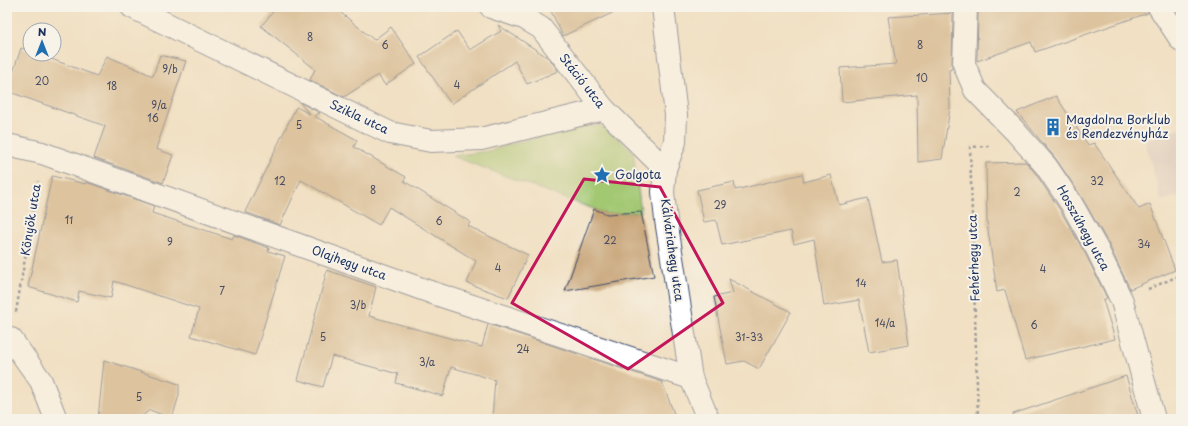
<svg xmlns="http://www.w3.org/2000/svg" width="1188" height="426" font-family="'Playpen Sans',sans-serif">
<style>
.industrial{fill:#d1bfbe}
.green{fill:#a2c872;stroke:#5e7c68}
.building{fill:#c5a072}
.lines{fill:none;stroke-linecap:round;stroke-linejoin:round}
.street-casing{stroke:#3b4a6d;stroke-width:24}
.path{stroke:#3b4a6d;stroke-width:2.5;stroke-dasharray:3 3;stroke-linecap:butt}
.street{stroke:#fff;stroke-width:22}
.marked{fill:none;stroke:#c2185b;stroke-width:3;stroke-linejoin:round}
.labels{text-anchor:middle;stroke-width:4;stroke-linejoin:round;paint-order:stroke}
.number-label{font-size:10px;fill:#464b63}
.street-label{font-size:12px;fill:#1b2f5e;stroke:#f7f3e8}
.poi-label{font-size:12px;fill:#1b2f5e;stroke:#f7f3e8;text-anchor:start}
</style>
<rect width="100%" height="100%" fill="#f7f3e8"/>
<filter id="ink" filterUnits="userSpaceOnUse"><feTurbulence type="fractalNoise" baseFrequency=".025" numOctaves="2"/><feDisplacementMap in="SourceGraphic" scale="8" xChannelSelector="R" yChannelSelector="G"/><feConvolveMatrix kernelMatrix="1 2 1 2 8 2 1 2 1" color-interpolation-filters="sRGB"/></filter>
<filter id="wash" filterUnits="userSpaceOnUse"><feTurbulence type="fractalNoise" baseFrequency=".012" numOctaves="4" result="noise"/><feDisplacementMap in="SourceGraphic" scale="16" xChannelSelector="R" yChannelSelector="G"/><feGaussianBlur stdDeviation="0.9" result="paint"/><feColorMatrix in="noise" values="0 0 0 0 0 0 0 0 0 0 0 0 0 0 0 0 0 1.4 0 .05"/><feComposite in="paint" operator="in"/></filter>
<g filter="url(#wash)">
<rect width="100%" height="100%" fill="#f1e0c3"/>
<path class="industrial" d="M1181 128V195L1161 201 1145 140Z"/>
<path class="green" d="M603 126 633 151 641 212 607 214 452 156 489 151 572 127Z"/>
<g id="blocks">
<g class="building">
<path d="M277 7H334L374 40 391 27 416 64 385 85 378 75 344 97 310 80 315 69 261 26Z"/>
<path d="M549 7H625L563 36Z"/>
<path d="M1048 7H1147L1148 13 1035 52 1031 42 977 61 978 11Z"/>
<path d="M953 13 952 69 949 70 950 108 942 159 918 162 917 95 842 102 840 68 896 64 888 17Z"/>
<path d="M498 25 550 59 558 71 527 84 515 61 451 104 419 57 457 31 470 50 501 31Z"/>
<path d="M21 48 30 51V54H38L97 76 107 56 153 76 160 55 186 61 156 149 173 155 163 183 94 158 105 126 7 91Z"/>
<path d="M1056 96 1088 145 1094 143 1139 209 1150 204 1175 270 1130 289 1108 243 1081 196 1056 159 1017 112Z"/>
<path d="M299 102 320 113 314 116 357 140 354 147 406 177 404 181 470 222 468 226 528 255 508 298 467 283 476 261 389 207 379 225 301 180 280 225 245 212 296 107 310 114Z"/>
<path d="M1026 162 1036 174 1060 210 1086 255 1107 298 1103 300 1115 339 1025 360 1005 290 997 292 987 223 986 163Z"/>
<path d="M802 174 804 182 831 175 839 205 868 198 882 262 897 260 909 345 869 352 859 300 824 306 814 239 794 244 791 231 722 245 716 220 704 222 697 190 734 182 735 190Z"/>
<path d="M52 176 86 184V182L154 206 152 213 232 239 234 235 269 248 268 251 285 256 255 355 191 336 199 309 114 281 111 298 79 291 77 302 28 287Z"/>
<path d="M594 209 607 214 641 212 654 276 565 291Z"/>
<path d="M327 270 376 287 369 316 482 347 488 324 662 382 676 419H492L495 380 451 367 443 396 396 383 398 374 332 356 323 387 298 380Z"/>
<path d="M729 279 791 312 759 369 744 361 727 364 714 297 733 293Z"/>
<path d="M104 360 179 384V395L172 419 150 410 138 419H98Z"/>
<path d="M1126 376 1139 419H1014L1013 414Z"/>
</g>
</g>
</g>
<g filter="url(#ink)">
<use href="#blocks" fill-opacity="0" stroke="#3b4a6d" stroke-width="1"/>
<g class="lines">
<g class="street-casing">
<g id="street">
<path d="M132 7 390 133 431 141 481 139 604 109"/>
<path d="M491 7 524 18 541 28 604 109 665 169"/>
<path d="M663 7 676 115 675 142 665 169 663 192 666 220 691 378 708 419"/>
<path d="M966 7 964 64 975 90 1014 130 1046 166 1071 203 1097 249 1122 301 1154 419"/>
<path d="M1159 7 1181 40"/>
<path d="M7 145 42 153 433 293 691 378"/>
<path d="M11 339 41 381 56 419"/>
</g>
</g>
<g class="path">
<path d="M1148 289 1181 275"/>
<path d="M16 312 38 181"/>
<path d="M978 419 970 147 989 146"/>
</g>
<use href="#street" class="street"/>
</g>
</g>
<path d="M0 0H1188V426H0ZM584 179 660 187 723 303 628 369 512 303Z" fill="#f1e0c3" fill-opacity=".55" fill-rule="evenodd"/>
<path class="marked" d="M584 179 660 187 723 303 628 369 512 303Z"/>
<defs>
<g id="building-bare" transform="scale(1.38)"><path d="M-4-6H4V6H1V3H-1V6H-4ZM-2.5-4.3h1.7v1.8h-1.7ZM.8-4.3h1.7v1.8H.8ZM-2.5-1h1.7V.8h-1.7ZM.8-1h1.7V.8H.8Z" fill="#1f6fb2" stroke="#f7f3e8" stroke-width="2.5" paint-order="stroke"/></g>
<g id="sight-bare" transform="scale(1.38)"><path d="M0-6L1.8-2.2L6-1.7L2.9 1.2L3.7 5.4L0 3.3L-3.7 5.4L-2.9 1.2L-6-1.7L-1.8-2.2Z" fill="#1f6fb2" stroke="#f7f3e8" stroke-width="2.5" paint-order="stroke"/></g>
</defs>
<g fill-rule="evenodd">
<use href="#building-bare" x="1053" y="127"/>
<use href="#sight-bare" x="602" y="175"/>
</g>
<g class="labels">
<g class="number-label">
<text x="310" y="41">8</text>
<text x="385" y="49">6</text>
<text x="920" y="49">8</text>
<text x="170" y="73">9/b</text>
<text x="922" y="82">10</text>
<text x="42" y="85">20</text>
<text x="457" y="89">4</text>
<text x="112" y="90">18</text>
<text x="159" y="109">9/a</text>
<text x="153" y="122">16</text>
<text x="299" y="129">5</text>
<text x="280" y="185">12</text>
<text x="1097" y="185">32</text>
<text x="373" y="194">8</text>
<text x="1017" y="196">2</text>
<text x="720" y="209">29</text>
<text x="69" y="224">11</text>
<text x="439" y="225">6</text>
<text x="610" y="244">22</text>
<text x="170" y="246">9</text>
<text x="1144" y="248">34</text>
<text x="498" y="272">4</text>
<text x="1043" y="273">4</text>
<text x="861" y="287">14</text>
<text x="222" y="295">7</text>
<text x="358" y="309">3/b</text>
<text x="885" y="327">14/a</text>
<text x="1034" y="329">6</text>
<text x="323" y="341">5</text>
<text x="749" y="341">31-33</text>
<text x="523" y="353">24</text>
<text x="427" y="366">3/a</text>
<text x="139" y="401">5</text>
</g>
<g class="street-label">
<text transform="translate(582 81) rotate(52)" y="4">Stáció utca</text>
<text transform="translate(359 117) rotate(25)" y="4">Szikla utca</text>
<text transform="translate(31 220) rotate(-81)" y="4">Könyök utca</text>
<text transform="translate(1083 228) rotate(61)" y="4">Hosszúhegy utca</text>
<text transform="translate(672 250) rotate(82)" y="4">Kálváriahegy utca</text>
<text transform="translate(974 258) rotate(-92)" y="4">Fehérhegy utca</text>
<text transform="translate(349 263) rotate(20)" y="4">Olajhegy utca</text>
</g>
<g class="poi-label">
<text x="1066" y="124">Magdolna Borklub<tspan x="1066" dy="14">és Rendezvényház</tspan></text>
<text x="615" y="179">Golgota</text>
</g>
</g>
<rect width="1188" height="426" fill="none" stroke="#f7f3e8" stroke-width="24"/>
<g transform="translate(42 42)"><circle r="19" fill="#f7f3e8" stroke="#9fa5b1"/>
<path d="M0-3L7 15L0 10L-7 15Z" fill="#1f6fb2"/>
<text y="-6" font-size="11" font-weight="bold" text-anchor="middle" fill="#1b2f5e">N</text>
</g>
</svg>
